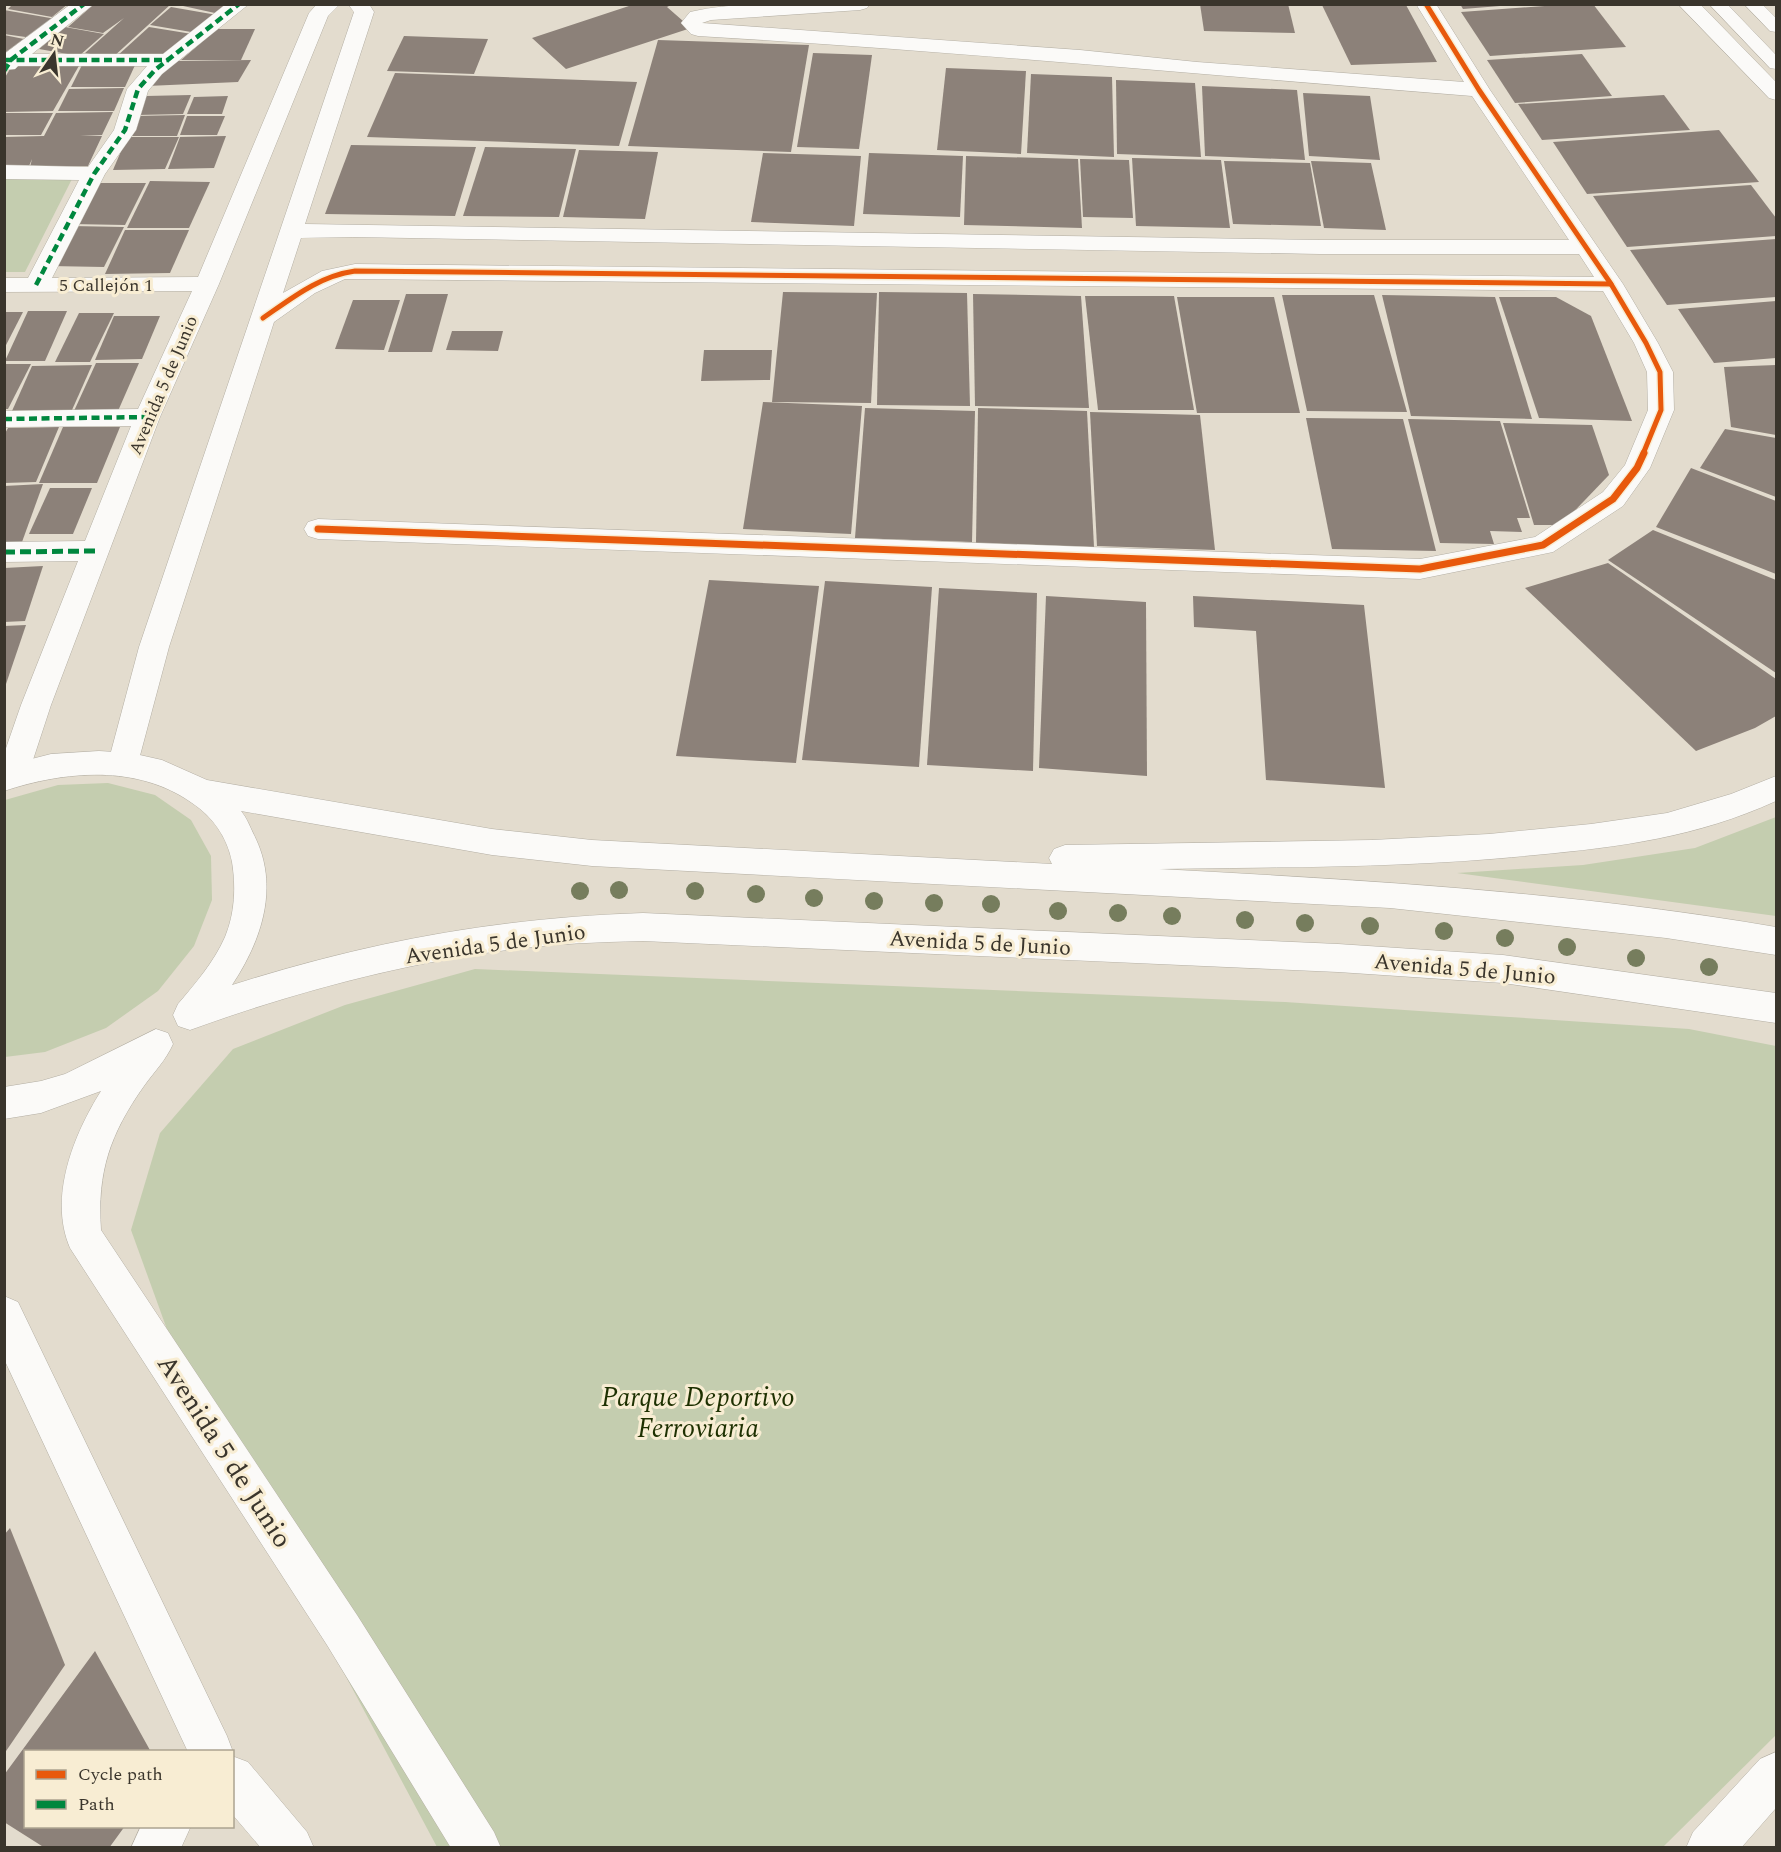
<svg xmlns="http://www.w3.org/2000/svg" width="1781" height="1852" font-family="Spectral,serif">
<style>
.green{fill:#c4cdaf}
.building{fill:#8c8179}
.lines{fill:none;stroke-linecap:round;stroke-linejoin:round}
.lane-casing{stroke:#b3aea3;stroke-width:1}
.street-casing{stroke:#b3aea3;stroke-width:1}
.primary-casing{stroke:#b3aea3;stroke-width:1}
.lane{fill:#fbfaf8;fill-rule:evenodd}
.street{fill:#fbfaf8;fill-rule:evenodd}
.primary{fill:#fbfaf8;fill-rule:evenodd}
.quiet-far1{stroke:#00873e;stroke-width:4.5;stroke-dasharray:8 4.5;stroke-linecap:butt}
.quiet{stroke:#00873e;stroke-width:5;stroke-dasharray:11 5;stroke-linecap:butt}
.cycleway-far1-casing{stroke:#f8edd3;stroke-width:8}
.cycleway-casing{stroke:#f8edd3;stroke-width:10}
.cycleway-far1{stroke:#e8590c;stroke-width:5}
.cycleway{stroke:#e8590c;stroke-width:7}
.tree{fill:#767d5d}
.labels{text-anchor:middle;stroke-width:6;stroke-linejoin:round;paint-order:stroke}
.far-street-label{font-size:18px;fill:#3a352c;stroke:#f8edd3}
.street-label{font-size:22px;fill:#3a352c;stroke:#f8edd3}
.near-park-label{font-size:27px;font-style:italic;fill:#1d3000;stroke:#f8edd3}
.near-street-label{font-size:27px;fill:#3a352c;stroke:#f8edd3}
</style>
<rect width="100%" height="100%" fill="#e3dcce"/>
<g class="green">
<path d="M4 175H74L25 272H5Z"/>
<path d="M108 783 155 795 191 820 211 856 212 900 194 946 158 991 106 1028 45 1052 5 1057V800L58 785Z"/>
<path d="M1776 817V916L1457 873 1583 865 1695 848Z"/>
<path d="M475 969 1285 1002 1689 1029 1776 1046V1735L1663 1847H437L181 1368 131 1230 160 1133 233 1049 345 1005Z"/>
</g>
<g class="building">
<path d="M13 4H68L52 17 8 9Z"/>
<path d="M174 4H237L224 15Z"/>
<path d="M635 4H673L667 7 691 28 566 69 532 38Z"/>
<path d="M1200 4H1288L1295 33 1204 31Z"/>
<path d="M1460 4H1500V6L1463 9Z"/>
<path d="M1572 4H1593L1626 47 1490 56 1461 12Z"/>
<path d="M93 5H170L112 58 85 53 124 18 103 33 68 27Z"/>
<path d="M1322 5H1406L1437 62 1351 65Z"/>
<path d="M171 7 217 15 197 33 150 25Z"/>
<path d="M4 10 56 19 33 38 4 34Z"/>
<path d="M65 27 104 34 79 56 39 49Z"/>
<path d="M149 27 192 34 170 56H117Z"/>
<path d="M217 29H255L241 60H181Z"/>
<path d="M4 35 24 39 4 55Z"/>
<path d="M404 36 488 39 474 74 387 71Z"/>
<path d="M658 40 809 45 791 152 628 146Z"/>
<path d="M813 53 872 55 859 149 797 147Z"/>
<path d="M1582 54 1612 96 1515 103 1487 60Z"/>
<path d="M251 60 238 82 147 86 175 61Z"/>
<path d="M83 63H136L125 87H71Z"/>
<path d="M13 64H80L53 111 4 112V79Z"/>
<path d="M946 68 1026 71 1021 154 937 150Z"/>
<path d="M395 73 637 82 619 146 367 137Z"/>
<path d="M1031 74 1112 77 1114 157 1027 153Z"/>
<path d="M1116 80 1195 83 1201 157 1117 154Z"/>
<path d="M1202 86 1297 90 1305 160 1205 156Z"/>
<path d="M124 88 114 111H58L69 89Z"/>
<path d="M1303 93 1370 96 1380 160 1309 156Z"/>
<path d="M191 95 183 114 137 115 146 96Z"/>
<path d="M1664 95 1690 130 1542 140 1518 104Z"/>
<path d="M228 96 222 114H187L194 97Z"/>
<path d="M113 112 102 135H80L102 136 88 166 30 167 32 159 29 166H4V137L44 136 56 113Z"/>
<path d="M4 113H53L41 135H4Z"/>
<path d="M185 115 177 136H127L135 116Z"/>
<path d="M187 116H225L217 135H180Z"/>
<path d="M1719 130 1759 182 1587 194 1553 142Z"/>
<path d="M226 136 214 168 168 169 180 137Z"/>
<path d="M127 137H179L165 169 113 170Z"/>
<path d="M351 145 476 147 455 216 325 214Z"/>
<path d="M485 147 576 149 559 217 463 216Z"/>
<path d="M579 150 658 152 645 219 563 217Z"/>
<path d="M763 153 861 156 854 226 751 222Z"/>
<path d="M869 153 963 156 960 217 863 214Z"/>
<path d="M966 156 1078 159 1082 228 964 225Z"/>
<path d="M1132 158 1221 160 1230 228 1136 226Z"/>
<path d="M1080 159 1129 160 1133 218 1083 217Z"/>
<path d="M1224 161 1310 163 1321 226 1233 224Z"/>
<path d="M1311 161 1371 163 1386 230 1324 228Z"/>
<path d="M150 181 210 182 189 228H127Z"/>
<path d="M93 183H146L125 225 71 224Z"/>
<path d="M1751 185 1776 218V236L1627 247 1593 196Z"/>
<path d="M71 226 124 227 104 267 50 266Z"/>
<path d="M125 230H189L170 273 105 274Z"/>
<path d="M1776 239V297L1667 305 1630 250Z"/>
<path d="M783 292 877 293 871 403 772 402Z"/>
<path d="M879 292 967 293 970 406 877 405Z"/>
<path d="M406 294H448L432 352H388Z"/>
<path d="M973 294 1081 296 1089 408 975 406Z"/>
<path d="M1282 295H1374L1407 412 1307 411Z"/>
<path d="M1382 295 1495 297 1532 419 1411 416Z"/>
<path d="M1085 296H1174L1194 410H1098Z"/>
<path d="M1177 297H1274L1300 413H1197Z"/>
<path d="M1499 297H1556L1591 316 1632 421 1539 418Z"/>
<path d="M353 300H400L384 350 335 349Z"/>
<path d="M1776 301V358L1714 363 1678 309Z"/>
<path d="M28 311H67L45 361H5Z"/>
<path d="M4 312H23L4 349Z"/>
<path d="M79 313H114L90 362H55Z"/>
<path d="M114 316H160L142 359 95 360Z"/>
<path d="M452 331H503L498 351 446 350Z"/>
<path d="M704 350H772L770 380 701 381Z"/>
<path d="M96 363H139L118 411H74Z"/>
<path d="M4 364H31L8 409H4Z"/>
<path d="M92 365 72 410 12 411 32 366Z"/>
<path d="M1776 365V435L1731 427 1724 367Z"/>
<path d="M763 402 862 406 851 534 743 529Z"/>
<path d="M865 408 975 411 972 542 855 538Z"/>
<path d="M978 408 1087 411 1094 547 976 543Z"/>
<path d="M1090 412 1200 415 1215 550 1097 546Z"/>
<path d="M1306 418 1403 419 1436 551 1332 549Z"/>
<path d="M1408 419 1500 421 1530 518H1517L1522 532 1490 531 1494 544 1440 543Z"/>
<path d="M1503 423 1592 425 1609 475 1561 525H1534Z"/>
<path d="M59 427 36 482 4 483V435L8 428Z"/>
<path d="M63 427H120L97 483H39Z"/>
<path d="M1725 429 1776 438V497L1700 468Z"/>
<path d="M1691 468 1776 501V574L1656 527Z"/>
<path d="M43 484 22 542H4V486Z"/>
<path d="M50 488H92L73 534H29Z"/>
<path d="M1653 530 1776 580V673L1608 560Z"/>
<path d="M1608 563 1776 679V716L1755 728 1696 751 1525 588Z"/>
<path d="M43 566 25 621 4 622V568Z"/>
<path d="M709 580 819 586 796 763 676 756Z"/>
<path d="M825 581 932 587 919 767 802 760Z"/>
<path d="M939 588 1037 593 1033 771 927 765Z"/>
<path d="M1046 596 1146 602 1147 776 1039 768Z"/>
<path d="M1193 596 1364 605 1385 788 1266 780 1256 631 1194 627Z"/>
<path d="M26 625 5 687H4V626Z"/>
<path d="M10 1528 65 1665 4 1754V1535Z"/>
<path d="M95 1651 151 1752H26V1826H125L109 1848H45L4 1822V1775Z"/>
</g>
<g class="lines">
<g class="lane-casing">
<g id="lane">
<path d="M1709 4H1727L1776 55V69L1770 68Z"/>
<path d="M1744 4H1762L1776 18V32L1770 31Z"/>
</g>
</g>
<g class="street-casing">
<g id="street">
<path d="M71 4H94L32 54H163L226 4H249L162 74 148 91 136 130 105 174 52 278 198 277 309 13 317 4H340L328 16 219 284 160 417 51 705 28 775 24 784 13 787 4 784V754L21 705 78 561 4 562V542L85 541 131 426 4 427V411L138 409 192 291 4 292V278H28L79 180 4 179V165L88 167 114 130 127 89 147 66H18L15 69 4 70V54Z"/>
<path d="M348 4H369L374 12 305 224 1320 240H1569L1472 96C1214 76 957 51 698 36L691 34 681 23 690 12C743 0 814 4 870 4L867 8 860 10 711 20 702 23 1080 50 1197 62 1464 82 1416 4H1436L1490 90 1623 284 1658 343 1673 372 1674 410 1650 468 1623 506 1553 552 1420 579 318 539 308 536 304 529 308 522 318 519 1420 559 1535 537 1603 492 1625 465 1648 410 1647 372 1634 343 1603 291 345 279 315 293 274 322 169 647 138 763 134 771 123 775 112 771 108 763 139 647 354 12ZM353 237 1320 254H1579L1594 277 355 264 322 271 283 293 301 238Z"/>
<path d="M141 1826H191L181 1848H131Z"/>
</g>
</g>
<g class="primary-casing">
<g id="primary">
<path d="M1678 4H1700L1776 82V100L1769 98Z"/>
<path d="M99 751 131 753 162 760 207 780 492 829 592 840 1052 864 1049 858 1054 849 1065 845 1372 840 1489 834 1591 824 1667 813 1731 794 1776 776V801C1697 837 1621 847 1535 855 1410 868 1284 867 1159 869 1365 880 1573 892 1776 927V955L1666 938 1390 908 592 866 492 855 241 811C247 818 250 827 254 835 280 886 262 940 232 985 371 941 498 918 643 913L1338 944 1503 955 1776 993V1023L1503 983 1338 972 643 941C597 942 552 944 507 950 399 964 292 993 190 1030L178 1026 173 1015 178 1004C195 984 214 962 225 937 235 913 236 887 232 862 227 837 213 817 192 803 137 764 65 771 4 791V766L51 754Z"/>
<path d="M156 1029 168 1033 173 1044C166 1060 154 1072 144 1086 110 1134 97 1172 101 1230L357 1615 494 1832 501 1848H451L327 1645 70 1248C48 1197 74 1134 101 1091L41 1113 4 1119V1087L41 1081 65 1074Z"/>
<path d="M4 1296 18 1302 227 1736 233 1752 232 1754V1752H188L4 1359Z"/>
<path d="M1776 1752V1808L1741 1848H1686L1693 1832 1760 1759Z"/>
<path d="M232 1756 248 1762 307 1832 314 1848H261L232 1814Z"/>
</g>
</g>
<use href="#lane" class="lane"/>
<use href="#street" class="street"/>
<use href="#primary" class="primary"/>
<g class="quiet-far1">
<path d="M4 60H169"/>
<path d="M4 71 12 59 84 4"/>
<path d="M36 285 94 174 125 130 138 89 155 70 239 4"/>
<path d="M4 419 147 417"/>
</g>
<path class="quiet" d="M4 552 95 551"/>
<g class="cycleway-far1-casing">
<g id="cycleway-far1">
<path d="M1426 4 1479 90 1611 284 1646 343 1660 372 1661 410 1643 454"/>
<path d="M263 318C292 298 319 276 355 271L1611 284"/>
</g>
</g>
<g class="cycleway-casing">
<path id="cycleway" d="M318 529 1420 569 1543 545 1613 499 1637 468 1644 453"/>
</g>
<use href="#cycleway-far1" class="cycleway-far1"/>
<use href="#cycleway" class="cycleway"/>
</g>
<g class="tree">
<circle cx="619" cy="890" r="9"/>
<circle cx="580" cy="891" r="9"/>
<circle cx="695" cy="891" r="9"/>
<circle cx="756" cy="894" r="9"/>
<circle cx="814" cy="898" r="9"/>
<circle cx="874" cy="901" r="9"/>
<circle cx="934" cy="903" r="9"/>
<circle cx="991" cy="904" r="9"/>
<circle cx="1058" cy="911" r="9"/>
<circle cx="1118" cy="913" r="9"/>
<circle cx="1172" cy="916" r="9"/>
<circle cx="1245" cy="920" r="9"/>
<circle cx="1305" cy="923" r="9"/>
<circle cx="1370" cy="926" r="9"/>
<circle cx="1444" cy="931" r="9"/>
<circle cx="1505" cy="938" r="9"/>
<circle cx="1567" cy="947" r="9"/>
<circle cx="1636" cy="958" r="9"/>
<circle cx="1709" cy="967" r="9"/>
</g>
<g class="labels">
<g class="far-street-label">
<text x="106" y="291">5 Callejón 1</text>
<text transform="translate(163 385) rotate(-67)" y="6">Avenida 5 de Junio</text>
</g>
<g class="street-label">
<text transform="translate(980 942) rotate(3)" y="8">Avenida 5 de Junio</text>
<text transform="translate(495 943) rotate(-8)" y="8">Avenida 5 de Junio</text>
<text transform="translate(1465 968) rotate(5)" y="8">Avenida 5 de Junio</text>
</g>
<g class="near-park-label">
<text x="698" y="1406">Parque Deportivo<tspan x="698" dy="31">Ferroviaria</tspan></text>
</g>
<g class="near-street-label">
<text transform="translate(225 1451) rotate(57)" y="9">Avenida 5 de Junio</text>
</g>
</g>
<rect width="1781" height="1852" fill="none" stroke="#3a352c" stroke-width="12"/>
<rect x="24" y="1750" width="210" height="78" fill="#f8edd3" stroke="#aca390" stroke-width="1.5"/>
<rect x="36" y="1770" width="30" height="9" fill="#e8590c" stroke="#aca390" stroke-width="1.5"/>
<text x="78" y="1780" font-size="18" fill="#3a352c">Cycle path</text>
<rect x="36" y="1800" width="30" height="9" fill="#00873e" stroke="#aca390" stroke-width="1.5"/>
<text x="78" y="1810" font-size="18" fill="#3a352c">Path</text>
<g transform="translate(54 54) rotate(14)" stroke="#f8edd3" stroke-width="4.5" paint-order="stroke">
<path d="M0-4.5L10 22L0 15L-10 22Z" fill="#3a352c"/>
<text y="-9" font-size="16" font-weight="bold" text-anchor="middle" fill="#3a352c">N</text>
</g>
</svg>
